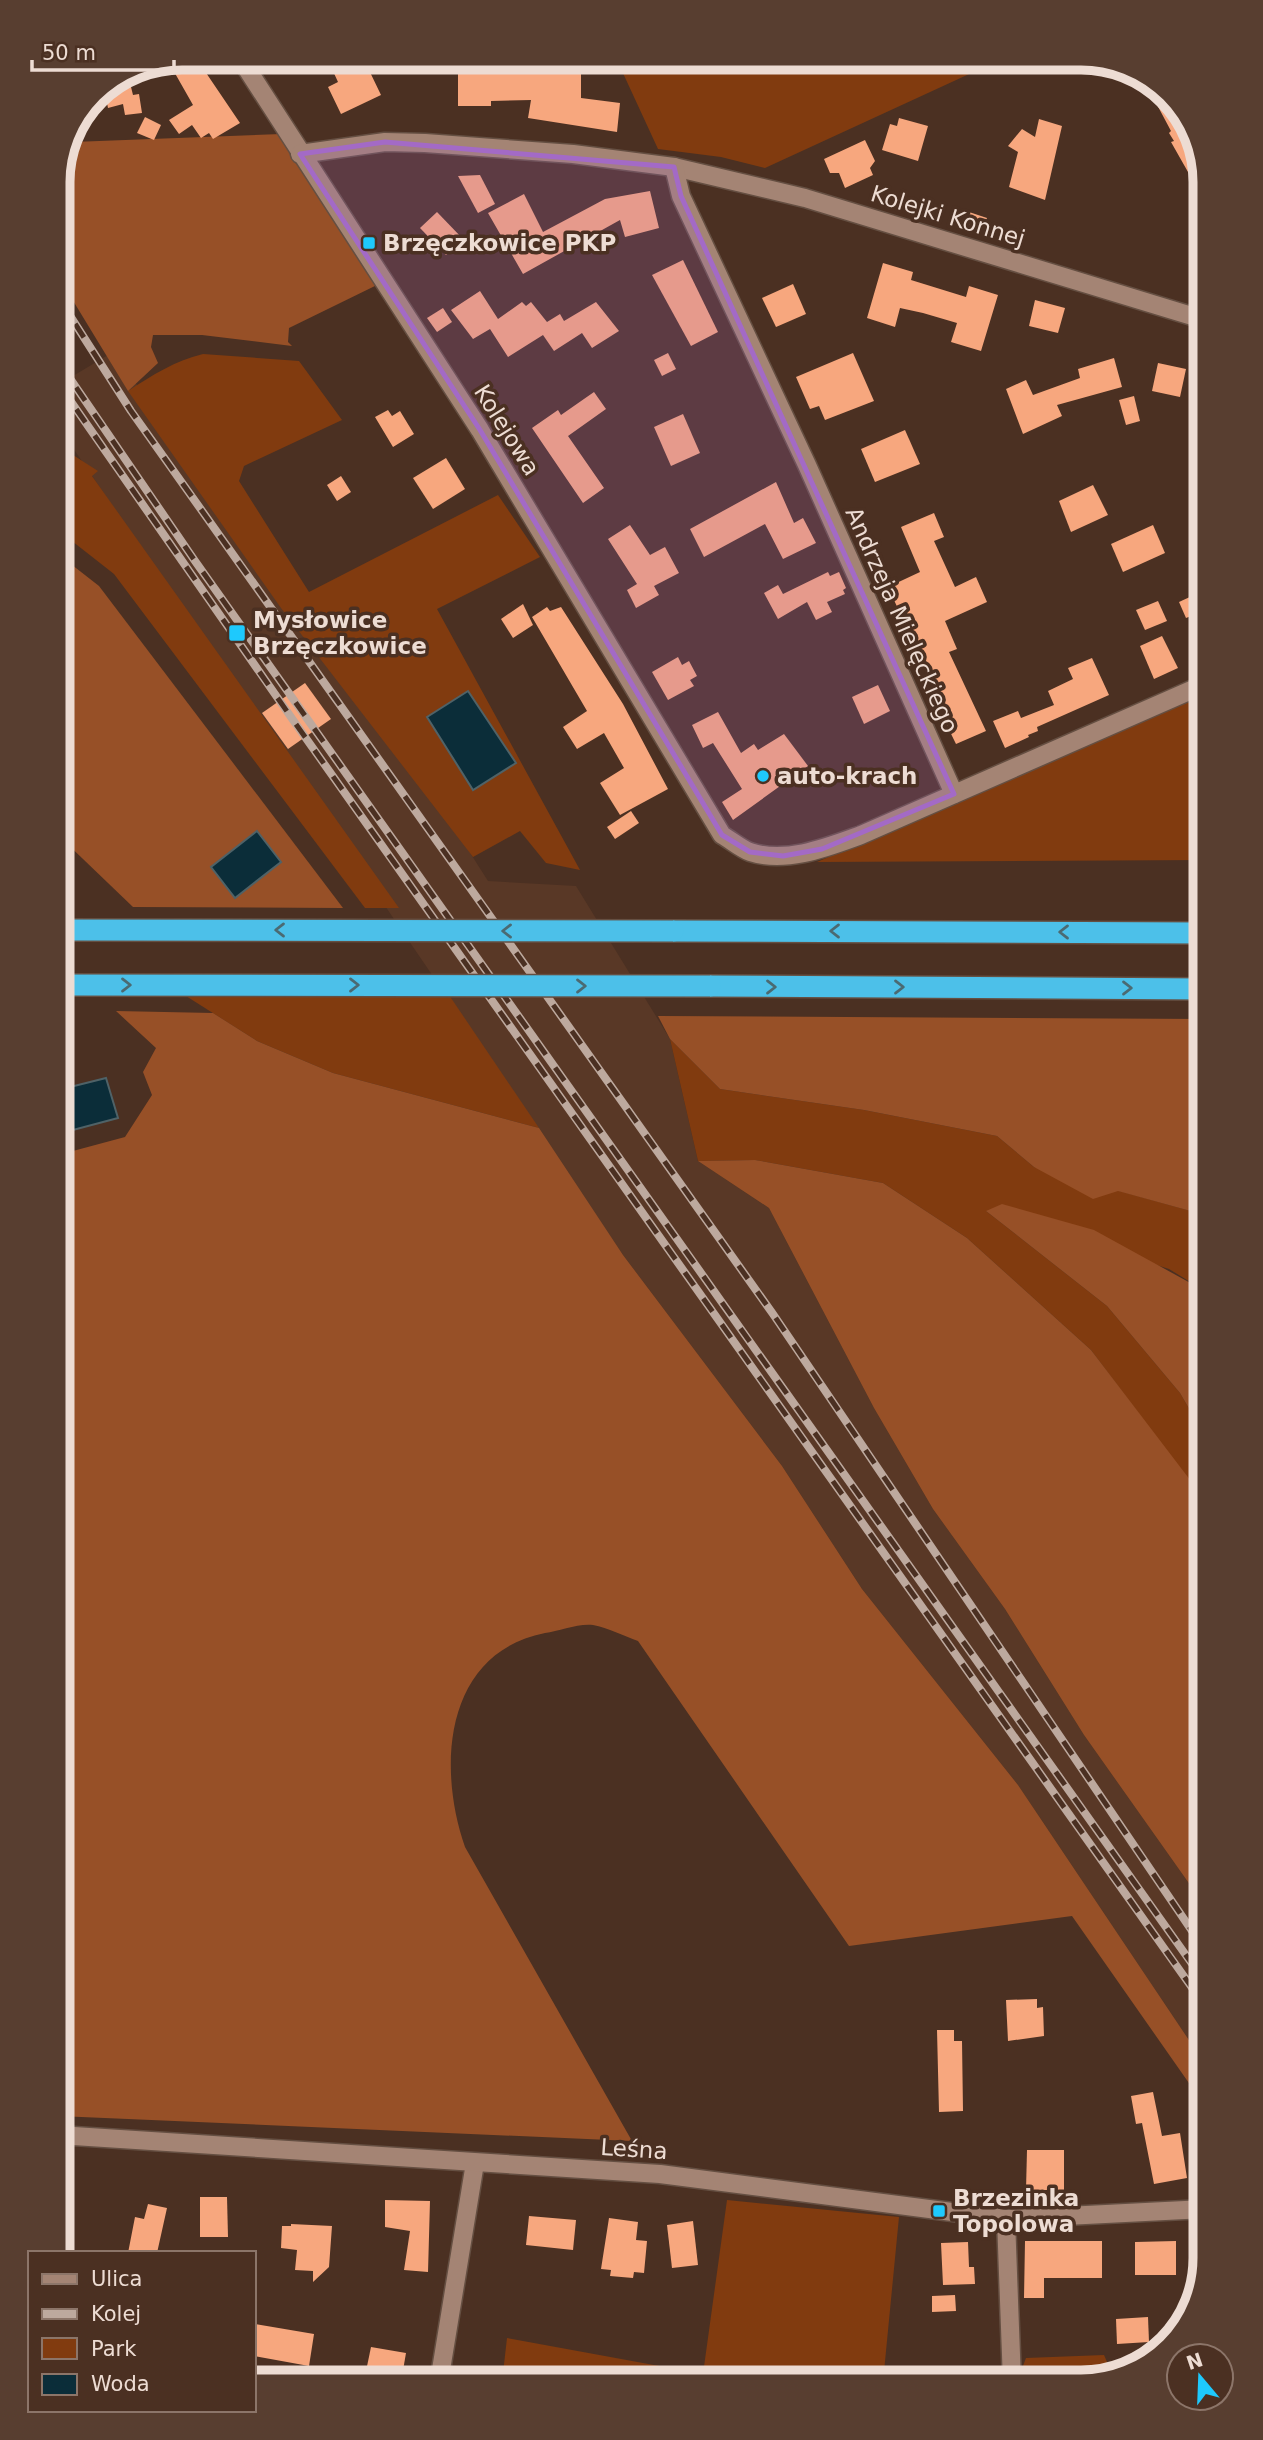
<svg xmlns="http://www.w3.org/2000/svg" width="1263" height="2440" font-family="'DejaVu Sans',sans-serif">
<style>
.built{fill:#593826}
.green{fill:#813b0f}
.forest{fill:#975027}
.water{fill:#0b2d39;stroke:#4f6267;stroke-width:2}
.building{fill:#f7a77e}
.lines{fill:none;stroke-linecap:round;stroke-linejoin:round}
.street-casing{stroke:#654f42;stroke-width:21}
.secondary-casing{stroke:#654f42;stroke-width:21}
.highway-casing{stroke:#654f42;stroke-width:24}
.street{stroke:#a48474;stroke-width:18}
.secondary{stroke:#a48474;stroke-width:18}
.highway{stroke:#4cc0e9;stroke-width:21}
.rail-casing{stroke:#bda99e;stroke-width:8}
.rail{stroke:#4b3022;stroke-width:5;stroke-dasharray:16;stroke-linecap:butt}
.highway-bridge-casing{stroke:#654f42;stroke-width:24;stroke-linecap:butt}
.highway-bridge{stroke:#4cc0e9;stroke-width:21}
.oneway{stroke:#4b6a72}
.marked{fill:#a36ac6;fill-opacity:0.2;stroke:#a36ac6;stroke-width:5;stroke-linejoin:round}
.poi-dot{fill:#1ec9fd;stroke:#4b3022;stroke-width:2.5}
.labels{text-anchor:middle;stroke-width:7;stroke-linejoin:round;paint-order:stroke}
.street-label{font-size:23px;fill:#eddcd3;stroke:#4b3022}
.poi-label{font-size:23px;font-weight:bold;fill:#eddcd3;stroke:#4b3022;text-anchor:start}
.rim{fill:none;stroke:#eddcd3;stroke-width:9}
</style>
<rect width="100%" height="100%" fill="#4b3022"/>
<path class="built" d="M113 352 427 785 488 881 576 886 670 1039 698 1161 769 1208 874 1408 933 1509 1005 1609 1084 1735 1205 1906V2064L1018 1785 862 1589 782 1466 623 1255 58 426V385Z"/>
<g class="green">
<path d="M616 58H1004L765 168 721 157 658 149Z"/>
<path d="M203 354 299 361 342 420 244 466 239 481 309 592 498 495 540 557 437 609 580 870 546 863 520 831 473 857 281 608 128 391C153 375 174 361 203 354Z"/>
<path d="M59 446 98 471 92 476 399 908H365L114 574 63 534 58 525Z"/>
<path d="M1205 693V860L817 862Z"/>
<path d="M449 995 539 1128 333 1073 257 1041 186 996Z"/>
<path d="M670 1039 720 1089 864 1110 997 1136 1034 1167 1205 1215V1291L1169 1269 986 1211 1107 1306 1180 1393 1205 1436V1502L1091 1350 967 1238 883 1183 755 1160 698 1161Z"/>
<path d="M727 2200 899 2217 883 2382H502L507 2338 703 2374Z"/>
<path d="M1104 2355 1113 2376 1081 2382H1020V2374L1026 2358Z"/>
</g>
<g class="forest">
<path d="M281 134 379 284 289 328 288 342 292 346 202 335H153L151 347 158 363 128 391 58 276V175L73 142Z"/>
<path d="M58 554 99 586 343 908 133 907 58 835Z"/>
<path d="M116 1011 213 1013 257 1041 333 1073 539 1128 623 1255 782 1466 862 1589 1018 1785 1205 2064V2106L1072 1916 849 1946 638 1641C624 1636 608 1628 593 1625 579 1623 559 1631 545 1633 444 1653 437 1767 465 1847L632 2141 58 2116V1155L125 1137 152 1095 143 1072 156 1048Z"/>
<path d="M658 1016 1205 1019V1215L1118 1191 1093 1199 1034 1167 997 1136 864 1110 720 1089 670 1039Z"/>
<path d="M755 1160 883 1183 967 1238 1091 1350 1197 1489 1205 1502V1906L1084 1735 1005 1609 933 1509 874 1408 769 1208 698 1161Z"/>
<path d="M1002 1204 1094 1230 1205 1291V1436L1180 1393 1107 1306 986 1211Z"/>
</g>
<g class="water">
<path d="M468 691 516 763 473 790 427 717Z"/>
<path d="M257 831 281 862 235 898 211 867Z"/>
<path d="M106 1078 118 1118 58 1134V1090Z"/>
</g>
<g class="building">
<path d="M182 58H196L240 123 213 139 209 133 201 138 192 125 179 134 169 120 193 105 168 61Z"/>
<path d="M327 58H351L358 73 368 68 381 95 341 114 328 87 338 82Z"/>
<path d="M492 58H518V67L568 63V72H581V98L620 103 617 132 528 118 531 100 491 101V106H458V62H492Z"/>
<path d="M129 79 133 95 139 94 142 113 125 115 123 104 108 108 104 88Z"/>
<path d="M1150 81 1156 83 1196 135 1205 182V202L1171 142 1174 141 1169 133 1171 131 1146 84Z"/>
<path d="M145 117 161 125 154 140 137 133Z"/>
<path d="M899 118 928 126 918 161 882 150 890 124 897 126Z"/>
<path d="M1039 119 1062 126 1045 200 1009 187 1018 152 1008 146 1022 129 1035 137Z"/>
<path d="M865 140 875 161 870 168 873 175 845 188 839 173H830L824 159Z"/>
<path d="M480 175 495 204 478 213 458 176Z"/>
<path d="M650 191 659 228 625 237 620 220 523 274 488 213 524 194 543 232 605 199Z"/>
<path d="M966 211 987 218 981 233 961 225Z"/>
<path d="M437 212 463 239 446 255 420 228Z"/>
<path d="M683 260 718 332 691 346 652 275Z"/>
<path d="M883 263 913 272 911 280 966 297 969 286 998 295 981 351 951 342 957 323 923 313 900 308 895 327 867 318Z"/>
<path d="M793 284 806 314 776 327 762 298Z"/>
<path d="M480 291 498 319 522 302 526 306 531 302 547 322 560 314 564 321 596 302 619 331 592 348 582 333 554 351 543 335 508 357 490 329 473 339 451 310Z"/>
<path d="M1035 300 1065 308 1058 333 1029 326Z"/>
<path d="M443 308 452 322 437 332 427 318Z"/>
<path d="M668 353 676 369 662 376 654 360Z"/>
<path d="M853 353 874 401 825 420 819 406 810 409 796 377Z"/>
<path d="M1114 358 1122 387 1057 405 1062 416 1023 434 1006 389 1026 380 1033 395 1080 378 1078 369Z"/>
<path d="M1158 363 1186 369 1180 397 1152 391Z"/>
<path d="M594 392 606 409 568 436 604 488 583 503 532 428 558 410 561 415Z"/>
<path d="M1134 396 1140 421 1126 425 1119 400Z"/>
<path d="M388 410 392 416 400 411 414 434 393 447 375 417Z"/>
<path d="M683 414 700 453 671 466 654 427Z"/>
<path d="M905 430 920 464 875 482 861 449Z"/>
<path d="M446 458 465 489 433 509 413 478Z"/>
<path d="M341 476 351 492 337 501 327 485Z"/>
<path d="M776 482 794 523 803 518 816 543 783 559 765 524 704 557 690 529Z"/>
<path d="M1093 485 1108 515 1071 532 1059 501Z"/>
<path d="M934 513 944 537 934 541 955 587 976 577 987 602 945 621 957 649 949 652 986 731 956 744 929 689 934 687 888 587 920 572 901 527Z"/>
<path d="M630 525 650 555 665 547 679 573 654 586 659 595 636 608 627 590 637 584 608 539Z"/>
<path d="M1153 525 1165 553 1123 572 1111 544Z"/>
<path d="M828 572 830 576 839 572 846 588 843 590 845 594 827 602 832 612 816 620 807 602 778 619 764 593 778 585 783 594Z"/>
<path d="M1192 596 1199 613 1186 618 1179 602Z"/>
<path d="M1158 601 1167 621 1145 630 1136 610Z"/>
<path d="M523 604 533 625 513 638 501 619Z"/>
<path d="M547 607 550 611 561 607 623 704 668 789 620 815 600 783 624 768 604 733 577 749 563 727 587 711 532 617Z"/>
<path d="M1162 636 1178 668 1154 679 1140 646Z"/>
<path d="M678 657 682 665 689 661 697 676 690 680 694 686 668 700 652 672Z"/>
<path d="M1092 658 1109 695 1037 727 1038 731 1028 735 1029 737 1005 748 993 721 1018 711 1021 718 1054 705 1048 691 1073 679 1068 668Z"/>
<path d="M305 683 331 719 288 749 262 713Z"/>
<path d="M878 685 890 711 864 724 852 697Z"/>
<path d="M718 712 741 753 754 744 758 750 784 734 808 766 733 820 722 802 742 789 713 743 703 748 692 725Z"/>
<path d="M631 811 639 823 615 839 607 827Z"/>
<path d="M1037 1999V2008L1043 2007 1044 2036 1008 2041 1006 2000Z"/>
<path d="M937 2030H954V2041H962L963 2111 939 2112Z"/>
<path d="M1153 2092 1162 2136 1180 2133 1187 2178 1154 2184 1142 2123 1136 2124 1131 2096Z"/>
<path d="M1027 2150H1064V2190H1026Z"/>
<path d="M200 2197H227L228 2237H200Z"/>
<path d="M385 2200 430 2201 428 2272 404 2270 410 2231 385 2227Z"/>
<path d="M148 2204 167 2208 157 2253H128L135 2217 144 2219Z"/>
<path d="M529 2216 576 2220 573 2250 526 2245Z"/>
<path d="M609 2218 638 2222 636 2240 647 2241 644 2273 634 2272 633 2278 610 2276 611 2270 601 2269Z"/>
<path d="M693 2221 698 2265 672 2268 667 2225Z"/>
<path d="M291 2224 332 2226 329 2267 313 2282V2271L295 2270 297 2250 281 2248 282 2226H291Z"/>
<path d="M1025 2241H1102V2278H1044V2298H1024Z"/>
<path d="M1176 2241V2275H1135V2242Z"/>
<path d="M968 2242 969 2267H974L975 2284 943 2285 941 2243Z"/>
<path d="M955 2295 956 2311 932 2312V2296Z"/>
<path d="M1148 2317 1149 2342 1117 2344 1116 2319Z"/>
<path d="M255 2324 314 2334 309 2366 254 2356Z"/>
<path d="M371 2347 406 2353 401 2382 365 2376Z"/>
</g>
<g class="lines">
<g class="street-casing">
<g id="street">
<path d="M240 58 480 430 722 835C731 840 740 848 750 852 786 864 828 847 861 835L1205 684"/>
<path d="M300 154 385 142 425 143 573 154 674 167 805 198 1205 320"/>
<path d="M674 167 681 196 807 465 954 794"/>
<path d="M1006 2219 1012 2382"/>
<path d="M439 2382 475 2163"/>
</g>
</g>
<g class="secondary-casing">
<path id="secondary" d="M58 2135 660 2174 1006 2219 1205 2209"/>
</g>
<g class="highway-casing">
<g id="highway">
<path d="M673 931 1205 933"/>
<path d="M710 986 1205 989"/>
</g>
</g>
<use href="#street" class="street"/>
<use href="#secondary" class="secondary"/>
<use href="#highway" class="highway"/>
<g class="rail-casing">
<g id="rail">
<path d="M58 297 131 411 773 1314 1205 1950"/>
<path d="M58 361 195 561 1205 1982"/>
<path d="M58 383 293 720 1205 2006"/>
</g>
</g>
<use href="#rail" class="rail"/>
<g class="highway-bridge-casing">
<g id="highway-bridge">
<path d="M58 930 673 931"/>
<path d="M58 985 710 986"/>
</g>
</g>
<use href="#highway-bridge" class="highway-bridge"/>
</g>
<defs><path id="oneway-chevron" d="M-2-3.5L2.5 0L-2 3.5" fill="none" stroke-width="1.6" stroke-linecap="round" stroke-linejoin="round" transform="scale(1.75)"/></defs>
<g class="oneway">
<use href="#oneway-chevron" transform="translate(280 930) rotate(-180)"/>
<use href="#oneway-chevron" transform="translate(507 931) rotate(-180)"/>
<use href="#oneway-chevron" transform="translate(835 931) rotate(-180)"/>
<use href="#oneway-chevron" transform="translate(1064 932) rotate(-180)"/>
<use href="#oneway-chevron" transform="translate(126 985)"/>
<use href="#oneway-chevron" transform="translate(354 985)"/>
<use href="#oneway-chevron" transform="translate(581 986)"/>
<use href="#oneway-chevron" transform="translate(771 987)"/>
<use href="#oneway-chevron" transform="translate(899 987)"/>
<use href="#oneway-chevron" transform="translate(1127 988)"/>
</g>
<path class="marked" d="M385 142 674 167 681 196 954 794 822 849 783 856 750 852 722 835 480 430 300 154Z"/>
<g class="poi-dot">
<rect x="362" y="236" width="14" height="14" rx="3.5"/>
<rect x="228" y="624" width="18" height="18" rx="3.5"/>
<circle cx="763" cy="776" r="7"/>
<rect x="932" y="2204" width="14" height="14" rx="3.5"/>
</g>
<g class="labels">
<g class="street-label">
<text transform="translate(948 216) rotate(17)" y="8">Kolejki Konnej</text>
<text transform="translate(507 430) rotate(58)" y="8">Kolejowa</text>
<text transform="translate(902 620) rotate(66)" y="8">Andrzeja Mielęckiego</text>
<text transform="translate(634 2149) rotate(4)" y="8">Leśna</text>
</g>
<g class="poi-label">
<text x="383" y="251">Brzęczkowice PKP</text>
<text x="253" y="628">Mysłowice<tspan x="253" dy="26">Brzęczkowice</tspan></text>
<text x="777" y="784">auto-krach</text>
<text x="953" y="2206">Brzezinka<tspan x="953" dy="26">Topolowa</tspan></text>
</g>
</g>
<path d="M0 0H1263V2440H0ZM182 70H1081A112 112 0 0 1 1193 182V2258A112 112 0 0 1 1081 2370H182A112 112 0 0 1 70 2258V182A112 112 0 0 1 182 70Z" fill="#583e30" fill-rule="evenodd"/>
<path class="rim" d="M182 70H1081A112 112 0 0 1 1193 182V2258A112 112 0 0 1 1081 2370H182A112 112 0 0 1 70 2258V182A112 112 0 0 1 182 70Z"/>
<rect x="28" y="2251" width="228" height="161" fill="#4b3022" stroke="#8c7569" stroke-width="2"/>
<rect x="42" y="2274" width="35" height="10" fill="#a48474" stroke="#8c7569" stroke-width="2"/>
<text x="91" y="2286" font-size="21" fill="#eddcd3">Ulica</text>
<rect x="42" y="2309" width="35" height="10" fill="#bda99e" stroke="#8c7569" stroke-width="2"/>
<text x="91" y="2321" font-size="21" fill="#eddcd3">Kolej</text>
<rect x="42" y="2338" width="35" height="21" fill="#813b0f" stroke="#8c7569" stroke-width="2"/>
<text x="91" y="2356" font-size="21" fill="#eddcd3">Park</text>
<rect x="42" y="2374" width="35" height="21" fill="#0b2d39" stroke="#8c7569" stroke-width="2"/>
<text x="91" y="2391" font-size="21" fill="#eddcd3">Woda</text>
<g transform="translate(1200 2377) rotate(341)"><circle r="33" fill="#4b3022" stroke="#8c7569" stroke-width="2"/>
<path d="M0-5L12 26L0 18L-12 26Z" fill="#1ec9fd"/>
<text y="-10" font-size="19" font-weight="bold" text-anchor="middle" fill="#eddcd3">N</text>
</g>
<path d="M32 60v10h142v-10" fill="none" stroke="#eddcd3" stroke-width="3.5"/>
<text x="42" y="60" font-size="21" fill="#eddcd3" stroke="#4b3022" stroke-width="5" paint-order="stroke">50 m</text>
</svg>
